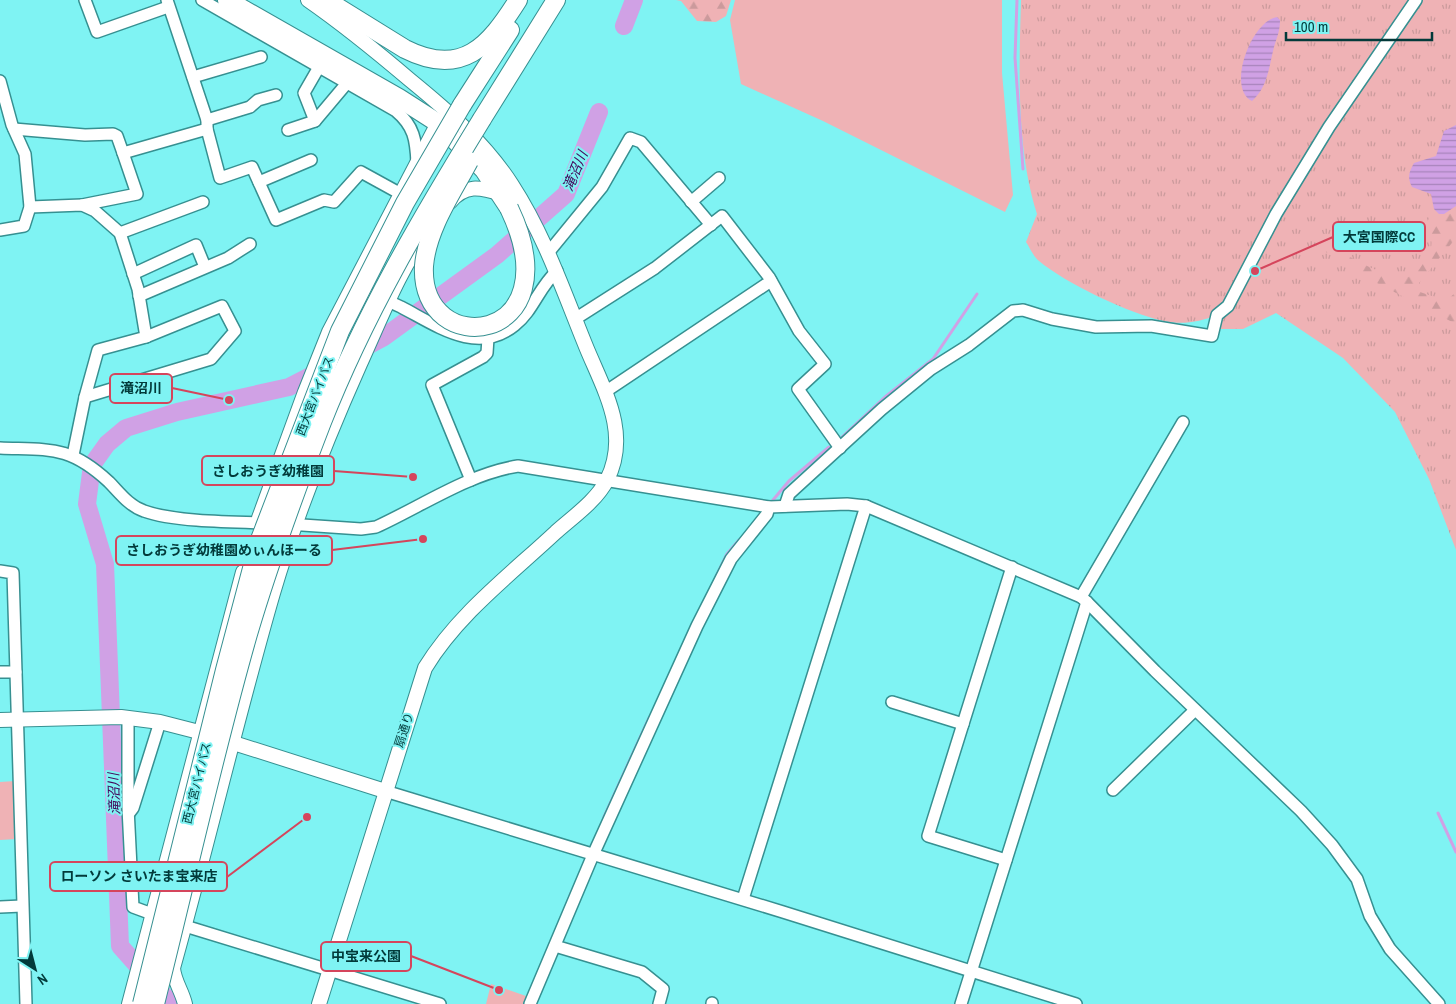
<svg xmlns="http://www.w3.org/2000/svg" width="1456" height="1004" font-family="'Archivo Narrow','Noto Sans JP',sans-serif">
<style>
.grass{fill:url(#grass-tufts)}
.forest{fill:url(#forest-firs)}
.park{fill:#efb2b5}
.water{fill:url(#water-rules)}
.lines{fill:none;stroke-linecap:round;stroke-linejoin:round}
.stream{stroke:#d0a1e5;stroke-width:3}
.river{stroke:#d0a1e5;stroke-width:18}
.minor-casing{stroke:#369091;stroke-width:14}
.tertiary-casing{stroke:#369091;stroke-width:16}
.trunk-casing{stroke:#369091;stroke-width:20}
.minor{stroke:#fff;stroke-width:11}
.tertiary{stroke:#fff;stroke-width:14}
.trunk{stroke:#fff;stroke-width:18}
.trunk-bridge-casing{stroke:#369091;stroke-width:20;stroke-linecap:butt}
.trunk-bridge{stroke:#fff;stroke-width:18}
.labels{text-anchor:middle;stroke-width:4;stroke-linejoin:round;paint-order:stroke}
.street-label{font-size:12px;fill:#023a3a;stroke:#7ff3f3}
.water-label{font-size:14px;font-style:italic;fill:#440559;stroke:#7ff3f3}
.leader{fill:none;stroke:#d5455c;stroke-width:2}
.callout-dot{fill:#d5455c;stroke:#7ff3f3;stroke-width:2}
.callout{fill:#7ff3f3;stroke:#d5455c;stroke-width:2}
.callout-label{font-size:14px;text-anchor:middle;font-weight:bold;fill:#023a3a}
</style>
<defs>
<pattern id="grass-tufts" width="24" height="20" patternUnits="userSpaceOnUse" patternTransform="scale(1.25)"><rect width="24" height="20" fill="#efb2b5"/><path d="M3 7l-1-3M5 7V3M7 7l1-3M15 17l-1-3M17 17v-4M19 17l1-3" fill="none" stroke="#cb9a9c"/></pattern>
<pattern id="forest-firs" width="22" height="20" patternUnits="userSpaceOnUse" patternTransform="scale(1.25)"><rect width="22" height="20" fill="#efb2b5"/><path d="M5 1l3.5 6h-7zM16 11l3.5 6h-7z" fill="#cb9a9c"/></pattern>
<pattern id="water-rules" width="6" height="5" patternUnits="userSpaceOnUse" patternTransform="scale(1.25)"><rect width="6" height="5" fill="#d0a1e5"/><path d="M0 2.5h6" fill="none" stroke="#a784bb"/></pattern>
</defs>
<rect width="100%" height="100%" fill="#7ff3f3"/>
<path class="grass" d="M1021 0H1456V550L1429 479 1395 412 1343 358 1276 313 1243 329H1219L1217 315C1200 322 1182 325 1164 321 1130 314 1065 283 1039 261 1033 256 1030 248 1026 242L1037 214C1016 148 1019 69 1021 0Z"/>
<g class="forest">
<path d="M676 0H731L726 16 716 22 697 21 681 1Z"/>
<path d="M1456 210V238L1419 283 1420 292 1446 301 1456 292V324L1373 281 1316 246 1319 237 1324 233C1331 239 1337 247 1343 252 1354 261 1395 281 1408 277 1417 274 1422 266 1426 258 1434 246 1433 238 1425 227L1430 216 1450 213Z"/>
</g>
<g class="park">
<path d="M735 0H1002V73L1013 195 1005 212 823 121 741 84 730 20Z"/>
<path d="M15 781 17 839 0 840V782Z"/>
<path d="M491 984 526 996 523 1004H486Z"/>
</g>
<g class="water">
<path d="M1277 17 1280 20C1280 31 1277 37 1274 47 1269 66 1268 87 1252 101 1226 89 1251 21 1277 17Z"/>
<path d="M1456 125V206L1444 214H1439L1434 209 1431 194 1412 187C1407 177 1409 172 1414 163L1436 156 1444 131Z"/>
</g>
<g class="lines">
<g class="stream">
<path d="M1017 0 1015 58 1023 169"/>
<path d="M842 437 885 397 933 359 977 294"/>
<path d="M773 500 789 481 829 447"/>
<path d="M716 577 727 554 739 540"/>
<path d="M1438 813 1456 852"/>
<path d="M604 817 649 718"/>
<path d="M561 918 572 891"/>
</g>
<g class="river">
<path d="M624 26 634 0"/>
<path d="M358 351 384 337 497 255 566 194 599 112"/>
<path d="M168 1004 167 999 120 946 105 564 87 504 92 465 107 444 126 428 177 412 289 387 324 369"/>
</g>
<g class="minor-casing">
<g id="minor">
<path d="M85 0 97 32 168 7"/>
<path d="M202 0 396 111C414 126 416 140 417 163"/>
<path d="M193 77 261 57"/>
<path d="M0 81 12 125 25 154 30 207 24 226 0 230"/>
<path d="M207 120 250 107 258 100 276 95"/>
<path d="M315 121 304 93 319 67"/>
<path d="M14 129 85 135 113 134 117 136 123 153"/>
<path d="M207 129 220 178 252 167 276 220 324 200 334 202 361 172 401 194"/>
<path d="M288 130 315 121 347 83"/>
<path d="M259 182 311 160"/>
<path d="M691 202 719 178"/>
<path d="M82 205 137 194 123 153 207 129V120L167 0"/>
<path d="M30 207 82 205 95 211 120 233 138 289 146 337 98 350 85 397 73 455"/>
<path d="M120 233 203 202"/>
<path d="M548 253 602 187 630 138 641 142 711 225"/>
<path d="M133 274 196 245 205 267"/>
<path d="M355 288C370 294 386 300 401 307 436 325 477 356 515 325 533 311 539 287 557 271"/>
<path d="M139 296 228 258 250 244"/>
<path d="M575 319 655 268 722 216 769 277 799 331 825 364 798 389 840 448"/>
<path d="M605 392 771 281"/>
<path d="M85 397 211 359 235 331 222 306 146 337"/>
<path d="M0 448C50 450 69 445 109 482 119 492 129 506 144 511 174 522 236 522 269 523"/>
<path d="M471 480 432 385 483 357 487 353 488 338"/>
<path d="M785 506 789 494 882 409 931 369 969 345 1013 311 1023 310 1052 319 1096 327 1151 326 1212 336 1217 315 1228 306 1276 214 1329 127 1416 0"/>
<path d="M288 524 361 529 376 527C422 506 468 474 518 466L769 507 847 504 866 506 1081 597 1087 602 1155 671 1301 811 1332 845 1357 879 1370 916 1390 949 1439 1004"/>
<path d="M0 571 13 573 26 1004"/>
<path d="M1081 597 1183 422"/>
<path d="M0 672H16"/>
<path d="M892 702 963 724"/>
<path d="M128 718V808L133 907 152 914"/>
<path d="M1113 790 1195 710"/>
<path d="M385 791 783 912 1076 1004"/>
<path d="M130 812 133 808 160 722"/>
<path d="M1006 860 928 836 1012 567"/>
<path d="M743 899 866 506"/>
<path d="M0 907 22 906"/>
<path d="M185 926 440 1004"/>
<path d="M555 946 642 972 663 989 659 1004"/>
<path d="M530 1004 593 855 697 626 731 559 767 514 769 507"/>
<path d="M712 1004V1003"/>
<path d="M961 1004 1087 602"/>
</g>
</g>
<g class="tertiary-casing">
<g id="tertiary">
<path d="M308 0C344 25 377 52 410 80 448 111 485 143 512 185 545 236 564 293 587 349 605 392 630 434 607 480 596 501 574 516 556 532 510 575 458 614 425 668L319 1004"/>
<path d="M450 202C465 184 480 187 501 194"/>
<path d="M259 518 305 392 329 332 438 123"/>
<path d="M0 720 121 717 160 722 199 732 385 791"/>
<path d="M129 1004 243 572"/>
<path d="M185 1004C182 991 174 981 173 968 208 843 237 717 273 593 296 515 327 438 360 364 381 318 400 267 431 227"/>
</g>
</g>
<g class="trunk-casing">
<g id="trunk">
<path d="M227 0 399 98 438 123 484 170 509 208"/>
<path d="M326 0 405 49C462 78 489 46 518 0"/>
<path d="M462 105 510 30"/>
<path d="M482 119 556 0"/>
</g>
</g>
<use href="#minor" class="minor"/>
<use href="#tertiary" class="tertiary"/>
<use href="#trunk" class="trunk"/>
<g class="trunk-bridge-casing">
<g id="trunk-bridge">
<path d="M469 161C452 193 427 229 424 266 419 362 575 346 509 208"/>
<path d="M142 1004 225 670 259 542 340 331 405 203 462 105"/>
<path d="M155 1004C186 881 213 756 248 634 269 563 295 492 322 422 364 315 422 217 482 119"/>
</g>
</g>
<use href="#trunk-bridge" class="trunk-bridge"/>
</g>
<g class="labels">
<g class="street-label">
<text transform="translate(315 396) rotate(-69)" y="4">西大宮バイパス</text>
<text transform="translate(404 730) rotate(-72)" y="4">扇通り</text>
<text transform="translate(197 783) rotate(-76)" y="4">西大宮バイパス</text>
</g>
<g class="water-label">
<text transform="translate(575 171) rotate(-67)" y="5">滝沼川</text>
<text transform="translate(114 794) rotate(-92)" y="5">滝沼川</text>
</g>
</g>
<path class="leader" d="M1255 271L1333 237M229 400L172 388M413 477L334 471M423 539L332 550M307 817L227 877M499 990L411 956"/>
<g class="callout-dot">
<circle cx="1255" cy="271" r="5"/>
<circle cx="229" cy="400" r="5"/>
<circle cx="413" cy="477" r="5"/>
<circle cx="423" cy="539" r="5"/>
<circle cx="307" cy="817" r="5"/>
<circle cx="499" cy="990" r="5"/>
</g>
<g class="callout">
<rect x="1333" y="222" width="92" height="29" rx="5"/>
<rect x="110" y="374" width="62" height="29" rx="5"/>
<rect x="202" y="456" width="132" height="29" rx="5"/>
<rect x="116" y="536" width="216" height="29" rx="5"/>
<rect x="50" y="862" width="177" height="29" rx="5"/>
<rect x="321" y="942" width="90" height="29" rx="5"/>
</g>
<g class="callout-label">
<text x="1379" y="242">大宮国際CC</text>
<text x="141" y="393">滝沼川</text>
<text x="268" y="476">さしおうぎ幼稚園</text>
<text x="224" y="555">さしおうぎ幼稚園めぃんほーる</text>
<text x="139" y="881">ローソン さいたま宝来店</text>
<text x="366" y="961">中宝来公園</text>
</g>
<g transform="translate(35 969) rotate(144)" stroke="#7ff3f3" stroke-width="4" paint-order="stroke">
<path d="M0-4L9 19L0 12L-9 19Z" fill="#023a3a"/>
<text y="-8" font-size="14" font-weight="bold" text-anchor="middle" fill="#023a3a">N</text>
</g>
<path d="M1286 32v8h146v-8" fill="none" stroke="#023a3a" stroke-width="2.5"/>
<text x="1294" y="32" font-size="15" fill="#023a3a" stroke="#7ff3f3" stroke-width="4" paint-order="stroke">100 m</text>
</svg>
